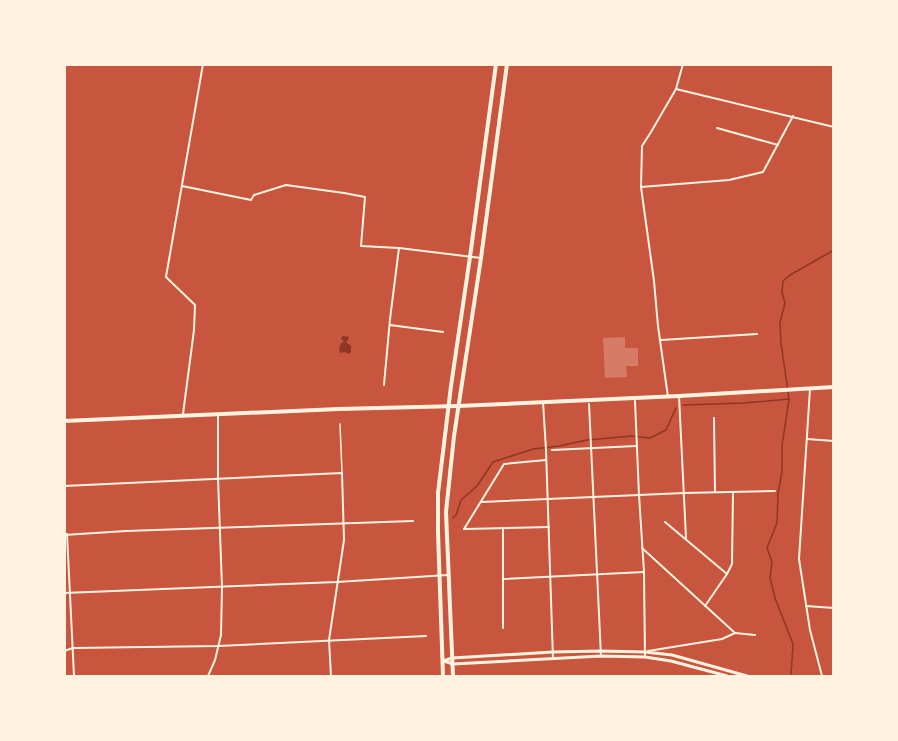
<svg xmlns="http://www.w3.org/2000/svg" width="898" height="741" font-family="'Sofia Sans Condensed',sans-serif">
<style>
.water{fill:#8f3625}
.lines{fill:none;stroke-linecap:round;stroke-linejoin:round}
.stream{stroke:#8f3625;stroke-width:1.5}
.building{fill:#d67c66}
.service{stroke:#fff3e0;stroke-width:1.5}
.minor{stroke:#fff3e0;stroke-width:2}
.secondary{stroke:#fff3e0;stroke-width:3}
.primary{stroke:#fff3e0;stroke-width:4}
.trunk{stroke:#fff3e0;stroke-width:4}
</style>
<rect width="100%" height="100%" fill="#c8553d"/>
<path class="water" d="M343 336 349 337 348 340 346 342 351 346V352L349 354 345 352 340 353 339 349 341 343 344 342 341 338Z"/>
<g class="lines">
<g class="stream">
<path d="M683 405 744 403 789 399"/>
<path d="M453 518 456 515 461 500 477 486 493 462 533 449 559 446 587 440 632 436 650 438 666 430 676 408"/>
<path d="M791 676 793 644 775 598 770 578 772 562 767 548 777 523 778 494 782 471V446L789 399 781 343 780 323 785 303 782 292 783 281 790 275 834 250"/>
</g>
</g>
<path class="building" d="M625 337V348H638V366H626L627 377 605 378 603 338Z"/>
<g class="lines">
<path class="service" d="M340 424 342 473"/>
<g class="minor">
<path d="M676 89 834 127"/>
<path d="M717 128 778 145"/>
<path d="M182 186 251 200 254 195 286 185 344 193 365 197 361 246 399 248 481 258"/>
<path d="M641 187 729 180 763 172 793 116"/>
<path d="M390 325 443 332"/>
<path d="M661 340 757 334"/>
<path d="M384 385 390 319 399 248"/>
<path d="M810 389 799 559 810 630 822 676"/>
<path d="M679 396 686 538"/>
<path d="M668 397 658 326 654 281 641 187 642 146 651 132 676 89 683 64"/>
<path d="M635 401 639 495 644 572 645 657"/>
<path d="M543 402 546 450 553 659"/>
<path d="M589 404 601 656"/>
<path d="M183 414 194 330 195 305 166 277 203 64"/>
<path d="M714 418 715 492"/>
<path d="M807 439 834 441"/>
<path d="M552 450 636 446"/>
<path d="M64 486 342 473 344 540 329 640 331 676"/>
<path d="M482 502 684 493 775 491"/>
<path d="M665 522 727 574"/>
<path d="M464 529 504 464 546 460"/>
<path d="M464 529 549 527"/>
<path d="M503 529V628"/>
<path d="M67 534 74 676"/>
<path d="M64 535 126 531 413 521"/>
<path d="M642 548 735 633"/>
<path d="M503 579 644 572"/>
<path d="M64 593 337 582 448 575"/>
<path d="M705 606 727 574 732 564 733 492"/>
<path d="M806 606 834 608"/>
<path d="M64 651 73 648 218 646 426 636"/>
<path d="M648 651 722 639 735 633 755 635"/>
<path d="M208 676 215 660 221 635 222 587 218 478V414"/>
</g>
<g class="secondary">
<path d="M443 661 452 658 553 652 601 651 645 652 672 655 747 676"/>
<path d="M444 661 453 664 601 656 645 657 671 661 727 676"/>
</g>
<path class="primary" d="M64 421 339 409 458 406 679 396 834 387"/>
<g class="trunk">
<path d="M443 676 438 532V493L451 386 470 257 496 64"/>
<path d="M453 676 446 512 454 436 481 258 507 64"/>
</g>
</g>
<rect width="898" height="741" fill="none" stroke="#fff3e0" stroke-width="132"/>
</svg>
